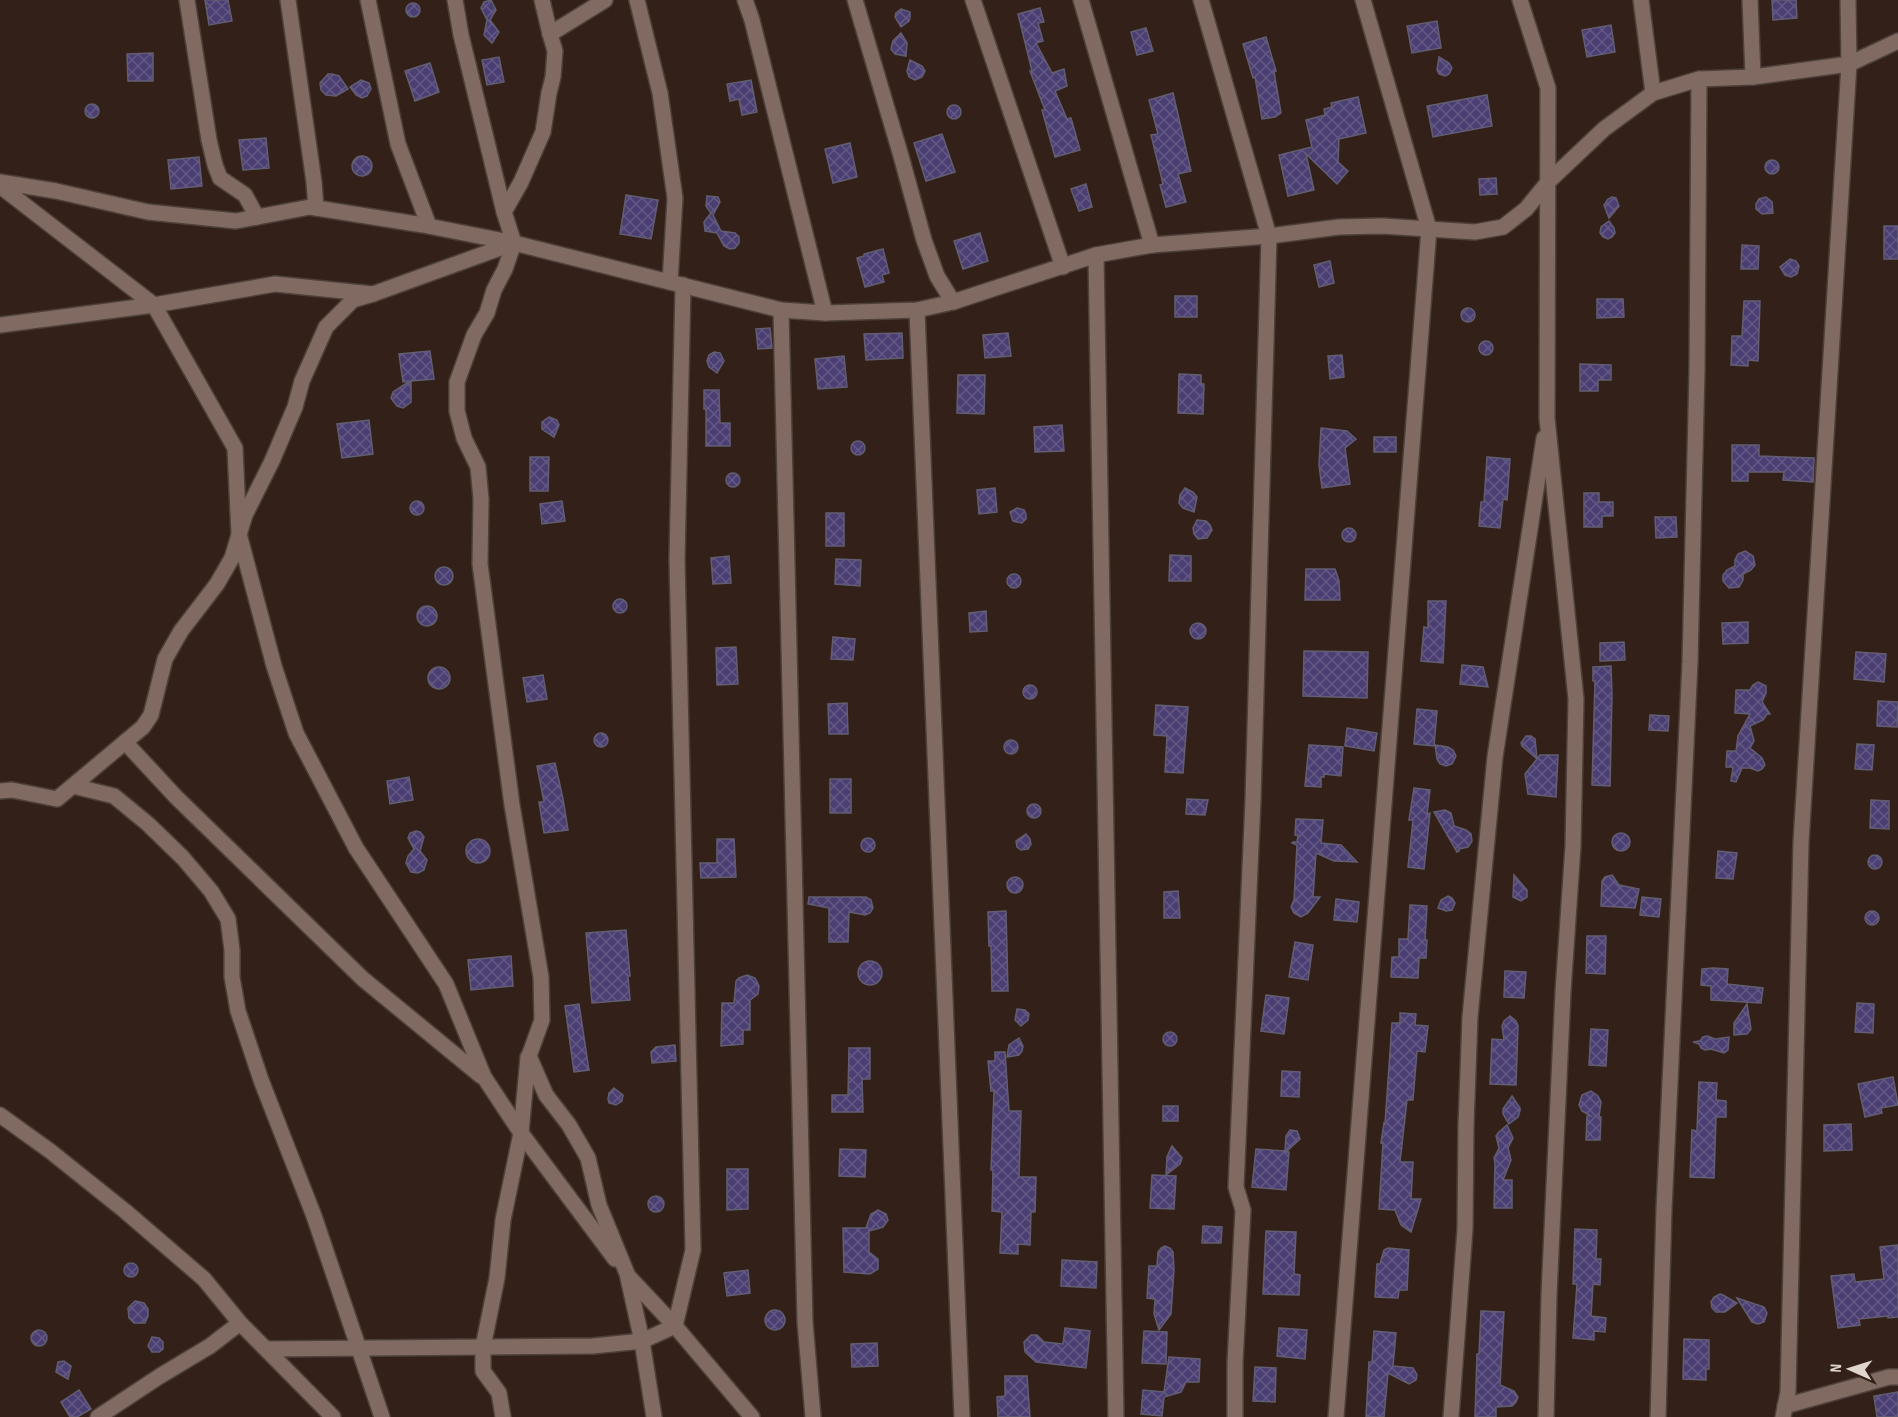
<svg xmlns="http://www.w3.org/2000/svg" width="1898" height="1417" font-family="'Sofia Sans Condensed',sans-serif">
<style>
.building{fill:url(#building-cross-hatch);stroke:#625e72;stroke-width:1.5}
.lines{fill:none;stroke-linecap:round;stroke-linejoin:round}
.street-casing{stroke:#4d3f39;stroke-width:18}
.street{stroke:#806a61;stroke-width:15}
</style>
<defs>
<pattern id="building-cross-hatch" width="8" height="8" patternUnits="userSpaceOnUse" patternTransform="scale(1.5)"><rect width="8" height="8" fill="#4a3e72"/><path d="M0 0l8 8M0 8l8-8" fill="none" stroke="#645985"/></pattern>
</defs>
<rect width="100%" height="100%" fill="#332119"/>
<g class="building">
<path d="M205 0H228L232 21 209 25Z"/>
<path d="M491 0 496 10 490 20 499 32 492 43 484 35 487 20 481 8 484 2Z"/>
<path d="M1772 0H1796L1797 18 1773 20Z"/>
<circle cx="413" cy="10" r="7"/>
<path d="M1040 8 1044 22 1038 23 1043 41 1036 43 1052 73 1064 69 1067 86 1055 91 1067 119 1071 118 1080 150 1055 157 1042 110H1045L1030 71H1032L1018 14Z"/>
<path d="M901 9 910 12V17L909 21 901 27 895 17 896 13Z"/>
<path d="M1437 21 1441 48 1412 53 1407 26Z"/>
<path d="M1611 25 1615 52 1587 57 1582 30Z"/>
<path d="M1146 28 1153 51 1137 55 1131 32Z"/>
<path d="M901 33 907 43 906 56 895 54 891 49 893 41Z"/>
<path d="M1266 37 1276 71 1274 72 1281 113 1275 117 1262 119 1255 77 1253 78 1243 44Z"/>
<path d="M153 53V81H128L127 54Z"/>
<path d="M499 57 504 82 487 85 482 60Z"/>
<path d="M1439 57 1449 63 1452 68 1449 74 1445 76 1439 74 1437 70Z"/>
<path d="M910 60 922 66 925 71 922 77 915 80 909 77 907 71Z"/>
<path d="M430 63 439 92 415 101 405 71Z"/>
<path d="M328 74H332L339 76 348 89 336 96 326 95 321 90 320 83Z"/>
<path d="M361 80 369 83 371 89 367 96 362 98 356 95 350 87Z"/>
<path d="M751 80 757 112 742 115 739 99 730 101 727 84Z"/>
<path d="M1173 93 1191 171 1178 174 1186 202 1166 207 1160 185 1163 184 1151 135 1158 134 1149 100Z"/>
<path d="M1487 95 1492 126 1433 137 1427 106Z"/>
<path d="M1358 97 1366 133 1339 139 1338 162 1348 171 1337 184 1306 154 1314 190 1288 196 1279 155 1312 147 1306 120 1325 115 1324 109 1332 107 1331 103Z"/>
<circle cx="92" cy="111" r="7"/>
<circle cx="954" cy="112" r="7"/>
<path d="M942 134 955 172 926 181 914 143Z"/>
<path d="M266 138 269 168 243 170 239 140Z"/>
<path d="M850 143 857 177 833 183 825 149Z"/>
<circle cx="362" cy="166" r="10"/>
<path d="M199 157 202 186 171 189 168 160Z"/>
<circle cx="1772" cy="167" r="7"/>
<path d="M1496 178 1497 194 1480 195 1479 179Z"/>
<path d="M1086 184 1092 207 1079 211 1071 189Z"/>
<path d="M626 195 658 200 651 239 620 234Z"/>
<path d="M707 196 718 197 720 202 713 215 721 231 735 233 739 237V243L735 248 730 249 724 246 717 233 705 231 704 222 711 213 706 206Z"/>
<path d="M1612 197 1616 198 1619 206 1609 218 1604 205 1608 199Z"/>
<path d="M1766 197 1772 202 1773 213 1762 214 1756 209V204L1759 199Z"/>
<path d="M1609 221 1614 228 1615 233 1612 237 1608 239 1603 237 1600 233 1601 227Z"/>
<rect x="1884" y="226" width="14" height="33"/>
<path d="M980 233 988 261 963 269 954 241Z"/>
<path d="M1742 245 1759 246 1758 269H1741Z"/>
<path d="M883 249 889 273 882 275 884 282 865 287 857 258 864 256V254Z"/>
<path d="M1790 259 1796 261 1799 266 1797 274 1791 277 1785 275 1780 267Z"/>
<path d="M1330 261 1334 283 1319 287 1314 265Z"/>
<rect x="1175" y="296" width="22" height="21"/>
<path d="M1597 299H1623L1624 317 1597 318Z"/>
<path d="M1744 301H1760L1758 361 1748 360V366L1731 365 1732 336H1742Z"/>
<circle cx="1468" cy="315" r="7"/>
<path d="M770 328 772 348 758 349 756 329Z"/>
<path d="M902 333 903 358 866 360 864 334Z"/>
<path d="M1008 333 1011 356 985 358 983 335Z"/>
<circle cx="1486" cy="348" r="7"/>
<path d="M430 351 434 379 411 381V402L403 408 397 406 391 398 393 392 410 381 403 382 399 354Z"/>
<path d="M714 352 720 353 724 361 717 373 709 367 707 361 709 355Z"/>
<path d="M1342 355 1344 377 1330 379 1328 356Z"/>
<path d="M844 356 847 387 818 389 815 359Z"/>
<path d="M1580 364 1611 365V380H1598V391H1580Z"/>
<path d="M1179 374 1201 375V384H1204L1203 414 1178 413Z"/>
<path d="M958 375H985L984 414 957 413Z"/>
<path d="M704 390H719L720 423H730V446H706V409H704Z"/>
<path d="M549 417 557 420 559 425 554 437 542 429V422Z"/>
<path d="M369 420 373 454 342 458 337 424Z"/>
<path d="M1062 425 1064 451 1035 452 1034 427Z"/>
<path d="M1321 428 1347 431 1356 439 1345 448 1350 484 1322 488 1319 465Z"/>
<rect x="1374" y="437" width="22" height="15"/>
<circle cx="858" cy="448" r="7"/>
<path d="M1732 445H1759V456L1814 458 1813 482 1783 480 1784 472H1748V481H1732Z"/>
<path d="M530 457H549L548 491H530Z"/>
<path d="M1487 457 1510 459 1507 500 1503 499 1500 528 1479 526 1481 502H1484Z"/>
<circle cx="733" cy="480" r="7"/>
<path d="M995 488 997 512 979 514 977 490Z"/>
<path d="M1185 488 1193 492 1197 497 1194 512 1183 508 1179 503 1180 495Z"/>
<path d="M1584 493H1599V502H1613V516H1602V527H1584Z"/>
<circle cx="417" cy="508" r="7"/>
<path d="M562 501 565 521 542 524 540 504Z"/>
<path d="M1017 508 1024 510 1026 514V519L1022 523 1013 521 1010 512Z"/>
<rect x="826" y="513" width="18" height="33"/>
<path d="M1655 517H1676L1677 537 1656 538Z"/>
<path d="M1197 520 1206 521 1210 525 1212 530 1207 538 1198 539 1194 534 1193 528Z"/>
<circle cx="1349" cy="535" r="7"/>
<path d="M1745 551 1753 556 1755 565 1751 570 1743 574V580L1739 587 1729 588 1723 581V575L1727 570 1735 566V560L1738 554Z"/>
<path d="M1170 555 1191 556V581H1169Z"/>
<path d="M729 556 731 583 713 584 711 558Z"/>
<path d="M836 559 861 560 860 586 835 584Z"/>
<circle cx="444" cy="576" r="9"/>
<path d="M1306 569H1335L1339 581 1340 600H1305Z"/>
<circle cx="1014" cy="581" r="7"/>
<circle cx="620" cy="606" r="7"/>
<path d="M1428 601H1446L1443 663 1421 661 1424 627 1428 628Z"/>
<circle cx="427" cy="616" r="10"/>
<path d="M986 611 987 631 970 632 969 613Z"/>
<path d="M1748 622V643L1723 644 1722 623Z"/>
<circle cx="1198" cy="631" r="8"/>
<path d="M833 637 855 639 853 660 831 659Z"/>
<path d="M1624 642 1625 660 1600 661V643Z"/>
<path d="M736 647 738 684 717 685 716 648Z"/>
<path d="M1304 651 1368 652 1367 698 1303 696Z"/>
<path d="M1856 652 1886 654 1884 682 1854 679Z"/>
<path d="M1462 665 1483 667 1488 687 1460 684Z"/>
<path d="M1611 666 1612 695 1610 786 1592 785 1595 681H1593V667Z"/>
<circle cx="439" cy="678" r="11"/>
<path d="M543 675 547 699 527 702 523 678Z"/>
<path d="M1758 682 1766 686V693L1762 702 1770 714H1767L1763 720 1750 726 1754 741 1750 748 1762 758 1765 765 1762 769 1758 771 1750 768H1742L1736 782 1731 781 1733 767H1726L1727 751H1736L1738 736 1750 714 1735 713 1736 690H1750L1753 685Z"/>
<circle cx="1030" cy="692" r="7"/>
<path d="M1878 701 1898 702 1897 727 1877 726Z"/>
<path d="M847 703 848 734H829L828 704Z"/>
<path d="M1156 705 1188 707 1183 773 1165 772 1167 736 1154 735Z"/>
<path d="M1417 709 1437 711 1434 746 1414 744Z"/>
<path d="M1650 715 1669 716 1668 731 1649 730Z"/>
<path d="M1347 728 1377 733 1374 751 1345 746Z"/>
<circle cx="601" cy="740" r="7"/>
<path d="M1526 736H1531L1535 739 1537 759 1540 755H1558L1556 797 1528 794 1525 774 1537 759 1522 746 1521 743Z"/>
<circle cx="1011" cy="747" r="7"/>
<path d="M1857 744 1874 745 1872 770 1855 769Z"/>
<path d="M1309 745 1343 747 1341 776 1324 774V777H1321V787L1305 786Z"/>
<path d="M1435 745 1448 747 1453 750 1456 756 1452 764 1446 766 1440 764 1437 759Z"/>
<path d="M555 763 563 799 568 830 544 833 539 802H544L537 766Z"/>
<path d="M409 777 413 800 390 804 387 781Z"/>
<rect x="830" y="779" width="21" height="34"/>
<path d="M1414 788 1430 790 1427 814 1430 813 1424 869 1408 867 1413 820H1409Z"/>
<path d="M1187 799 1208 800 1205 815 1186 814Z"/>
<path d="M1871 800 1889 801V829L1870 828Z"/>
<circle cx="1034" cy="811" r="7"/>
<path d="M1445 810 1451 813 1454 826 1466 830 1471 834 1472 841 1468 847 1459 849V851L1457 852 1434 812Z"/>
<path d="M1296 819 1323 820 1321 843 1341 845 1357 862 1334 861 1316 853 1313 897H1320L1308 913 1301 917 1294 913 1291 907 1294 900 1297 845 1292 843 1293 842H1297L1298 835H1295Z"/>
<path d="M416 831 420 832 424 837 420 851 427 860 424 870 418 873 411 872 406 863 408 856 414 849 408 838 410 833Z"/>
<circle cx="1621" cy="842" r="9"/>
<path d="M1026 834 1030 839 1031 844 1028 849 1021 850 1017 847 1016 841Z"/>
<circle cx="868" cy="845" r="7"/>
<path d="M717 839H734L736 877 701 878 700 863H717Z"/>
<circle cx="478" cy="851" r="12"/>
<path d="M1718 851 1737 853 1733 879 1716 878Z"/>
<circle cx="1875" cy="862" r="7"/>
<path d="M1514 875 1527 890V897L1521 901 1513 897Z"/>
<path d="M1612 875 1619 885 1639 889 1635 908 1601 906 1602 881 1605 877Z"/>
<circle cx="1015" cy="885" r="8"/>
<path d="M1178 891 1180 918H1164V892Z"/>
<path d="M1448 896 1452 898 1455 903 1452 910 1446 911 1438 908 1441 900Z"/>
<path d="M809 897H866L871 900 873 908 870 913 865 915 849 912 848 942H829V908L808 904Z"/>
<path d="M1642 897 1661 899 1659 917 1640 915Z"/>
<path d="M1336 899 1359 902 1357 922 1334 920Z"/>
<path d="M1410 905 1427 906 1425 940H1427L1426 958H1419L1418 978 1391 977 1392 957H1399V939H1408Z"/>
<circle cx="1872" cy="918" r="7"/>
<path d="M1006 911 1008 991H992L991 946H989L988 912Z"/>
<path d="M626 930 630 976H628L630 1000 592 1003 586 933Z"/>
<path d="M1587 936H1606L1605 974 1586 973Z"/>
<path d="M1295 942 1313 945 1308 980 1289 977Z"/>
<path d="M511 956 513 986 471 990 468 960Z"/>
<circle cx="870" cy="973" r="12"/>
<path d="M1713 968 1728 969 1727 984 1763 988 1761 1003 1711 1000V986L1701 985 1702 969Z"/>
<path d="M1505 971 1526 972 1524 998 1504 997Z"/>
<path d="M747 975 755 978 759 986 758 994 750 1000V1030H743V1044L721 1046 722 1003H734L736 981 739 978Z"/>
<path d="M1266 995 1289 998 1284 1034 1261 1031Z"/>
<path d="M1857 1003 1874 1004 1873 1033 1855 1032Z"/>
<path d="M579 1004 589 1070 574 1072 565 1006Z"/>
<path d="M1747 1004 1751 1029 1747 1034 1734 1035V1023Z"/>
<path d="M1017 1009 1025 1010 1029 1014 1028 1020 1021 1026 1015 1020Z"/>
<path d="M1400 1013 1416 1014 1415 1025 1428 1026 1425 1052 1417 1051 1413 1100H1407L1400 1162H1413L1411 1199H1421L1411 1232 1401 1225 1395 1210 1379 1209 1383 1143H1381L1384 1123 1385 1124 1392 1023H1400Z"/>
<path d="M1510 1016 1516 1021 1518 1026 1516 1085 1490 1084 1492 1039 1504 1040 1502 1026 1504 1021Z"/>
<path d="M1591 1029 1608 1030 1606 1066 1589 1065Z"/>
<circle cx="1170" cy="1039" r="7"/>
<path d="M1707 1036 1715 1039 1729 1037 1728 1050 1724 1053 1711 1049 1705 1050 1701 1048 1699 1044 1693 1042 1700 1041 1703 1037Z"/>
<path d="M1019 1038 1023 1046 1022 1051 1019 1055 1007 1057 1009 1045Z"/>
<path d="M675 1045 676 1061 652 1063 651 1052 656 1047Z"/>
<path d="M849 1048H870V1079H862L863 1112H832V1095H848Z"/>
<path d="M995 1052H1005L1009 1111H1021L1019 1177H1036L1035 1212H1031L1030 1245 1018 1244V1254L1000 1253 1002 1212 992 1211 993 1170H991L994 1091H991L988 1061H995Z"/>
<path d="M1282 1071 1300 1072 1299 1097 1281 1096Z"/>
<path d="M1893 1077 1898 1105 1881 1108 1882 1113 1865 1117 1858 1084Z"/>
<path d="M1699 1082 1717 1083 1716 1100 1726 1101V1117H1716L1714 1178 1690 1177 1692 1130 1697 1131Z"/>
<path d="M614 1088 623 1095 622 1101 616 1105 609 1103 608 1099 609 1093Z"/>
<path d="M1591 1091 1598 1096 1601 1102 1599 1117H1601L1600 1140H1586L1587 1116H1591L1582 1111 1579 1105 1582 1095Z"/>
<path d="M1512 1096 1520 1108V1111L1518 1117 1509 1124 1503 1114V1109Z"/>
<rect x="1163" y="1106" width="15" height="15"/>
<path d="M1851 1124 1852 1150 1824 1151V1125Z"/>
<path d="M1507 1125 1513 1138 1508 1148 1511 1160 1503 1180H1512V1208H1494L1495 1163 1494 1158 1499 1148 1496 1136 1499 1132Z"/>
<path d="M1290 1130 1297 1131 1300 1139 1286 1152H1289L1286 1190 1252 1187 1256 1149 1285 1151 1286 1136Z"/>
<path d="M1172 1146 1182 1158 1180 1164 1166 1175 1167 1157Z"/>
<path d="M840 1149 866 1150 865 1177 839 1176Z"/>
<path d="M727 1169H748V1209L727 1210Z"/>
<path d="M1152 1175 1176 1176 1174 1209 1150 1208Z"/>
<circle cx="656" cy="1204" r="8"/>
<path d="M878 1210 886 1214 888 1220 883 1227 869 1231V1252L878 1259V1269L870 1274 844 1272 843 1228H866L871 1214Z"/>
<path d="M1203 1226 1222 1227 1221 1243H1202Z"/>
<path d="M1575 1229 1597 1230 1596 1259H1601L1600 1285 1593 1284 1591 1316 1606 1318 1605 1332 1594 1331V1340L1573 1338 1577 1284H1573Z"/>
<path d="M1266 1231 1296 1232 1294 1274 1300 1275 1299 1295 1263 1294Z"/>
<path d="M1898 1245V1317L1888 1318V1316L1859 1319 1860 1325 1838 1328 1831 1276 1854 1274 1855 1282 1884 1279 1880 1247Z"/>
<path d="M1165 1246 1170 1248 1173 1252 1174 1269 1171 1314 1159 1330 1154 1314 1155 1299 1147 1298 1149 1266H1157L1158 1252 1161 1248Z"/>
<path d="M1388 1248 1409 1250 1407 1290H1399L1398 1298 1375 1297 1377 1264H1380L1384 1250Z"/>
<path d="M1062 1260 1097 1262 1096 1288 1061 1286Z"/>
<circle cx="131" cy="1270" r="7"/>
<path d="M748 1270 750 1293 727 1296 724 1273Z"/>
<path d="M1720 1294 1723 1295 1737 1303 1725 1312H1716L1712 1308 1711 1302 1714 1297Z"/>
<path d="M1737 1298 1764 1307 1767 1313 1764 1322 1758 1324 1752 1322Z"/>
<path d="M135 1301 144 1303 148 1309V1316L145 1323H134L129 1318 128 1308Z"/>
<circle cx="775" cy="1320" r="10"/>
<path d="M1481 1311 1504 1312 1500 1385 1514 1391 1518 1397 1516 1402 1512 1406 1496 1407V1417H1475L1477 1354H1479Z"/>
<path d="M1065 1328 1090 1331 1086 1368 1036 1362 1025 1352 1024 1342 1031 1335H1037L1044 1342 1063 1344Z"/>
<path d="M1279 1328 1307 1330 1305 1359 1277 1356Z"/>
<circle cx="39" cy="1338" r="8"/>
<path d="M1144 1331 1167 1332 1166 1364 1142 1363Z"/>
<path d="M1374 1331 1396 1333 1393 1366 1413 1368 1417 1375 1416 1380 1409 1384 1388 1373 1384 1417H1366L1369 1362H1372Z"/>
<path d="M152 1337 159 1338 163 1342V1349L159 1352H152L148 1346Z"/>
<path d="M1684 1339 1709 1340V1369H1706V1380L1683 1379Z"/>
<path d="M877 1343 878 1366 852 1367 851 1344Z"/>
<path d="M1169 1357 1200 1359 1199 1382H1186L1181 1392 1164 1397 1162 1416 1141 1414 1143 1390 1164 1392Z"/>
<path d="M64 1361 71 1366 68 1379 56 1372 58 1362Z"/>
<path d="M1255 1367 1276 1368 1275 1402 1253 1401Z"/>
<path d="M1005 1376H1027L1030 1417H998L997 1397 1005 1396Z"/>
<path d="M79 1390 91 1409 77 1417H70L61 1402Z"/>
<path d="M1898 1392V1417H1877L1874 1396Z"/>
</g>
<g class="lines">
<g class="street-casing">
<g id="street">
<path d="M187 0 209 140 215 165 220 178 245 195 257 217"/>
<path d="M288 0 314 182 316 208"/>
<path d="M368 0 398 144 429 226"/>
<path d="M455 0 461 35 504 212"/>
<path d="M542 0 550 34"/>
<path d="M605 0 550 34 555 51 553 77 549 93 543 132 521 182 504 212 514 243 505 269 494 290 487 313 474 335 457 382V411L464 438 478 467 481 499 480 564 512 805 541 977 542 1020 529 1056 546 1095 569 1125 588 1158 599 1205 628 1276 675 1326 752 1417"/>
<path d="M637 0 660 93 675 198 670 282"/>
<path d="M745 0 752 20 825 313"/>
<path d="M855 0 901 156 924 240 937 276 953 302"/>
<path d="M973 0 1063 267"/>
<path d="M1081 0 1152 245"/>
<path d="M1201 0 1269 236 1253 800 1236 1187 1243 1210 1235 1363V1417"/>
<path d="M1520 0 1548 88 1547 418 1576 699 1573 846 1563 992 1549 1295 1546 1417"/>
<path d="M1641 0 1653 93"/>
<path d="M1750 0 1753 77"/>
<path d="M0 182 56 191 148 212 236 221 310 207 423 225 514 243 781 310 825 313 917 310 953 302 1096 255 1152 245 1269 236 1339 227 1382 226 1475 232 1503 227 1526 209 1549 181 1604 129 1653 93 1699 79 1753 77 1849 64 1898 41"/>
<path d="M0 186 154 305 235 448 239 534 274 666 296 733 356 848 446 984 484 1077 521 1133 615 1259"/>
<path d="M1096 255 1116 1417"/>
<path d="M781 310 805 1322 813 1417"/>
<path d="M917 310 962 1417"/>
<path d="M0 325 154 305 275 284 373 294 514 243"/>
<path d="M125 742 176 797 363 979 481 1076"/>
<path d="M73 786 114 796 148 824 183 858 211 891 228 919 232 950V977L238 1011 261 1080 314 1216 382 1417"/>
<path d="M0 791 12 790 57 799 143 727 151 715 165 659 181 631 217 584 232 558 245 515 272 461 295 407 302 381 326 327 353 300 373 294"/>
<path d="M0 1115 50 1151 125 1211 204 1279 240 1323 333 1417"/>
<path d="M628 1278 642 1341 654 1417"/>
<path d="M267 1349 593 1346 642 1341 675 1326 693 1250 677 560 683 285"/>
<path d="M1785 1406 1889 1377H1898"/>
<path d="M98 1417 160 1376 210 1346 240 1323"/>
<path d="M503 1417 499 1393 483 1371V1347L497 1278 503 1220 521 1133 528 1057"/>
<path d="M1336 1417 1429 229 1363 0"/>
<path d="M1451 1417 1465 1229 1466 1125 1470 1017 1495 757 1544 438"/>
<path d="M1658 1417 1664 1209 1690 662 1697 370 1699 79"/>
<path d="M1783 1417 1788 1392 1801 842 1849 64 1848 0"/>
</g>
</g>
<use href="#street" class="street"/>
</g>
<g transform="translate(1850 1369) rotate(273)" stroke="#332119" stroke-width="4.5" paint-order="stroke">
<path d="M0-4.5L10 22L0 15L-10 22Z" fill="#e0d4ce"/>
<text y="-9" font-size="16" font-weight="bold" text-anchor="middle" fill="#e0d4ce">N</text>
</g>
</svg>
